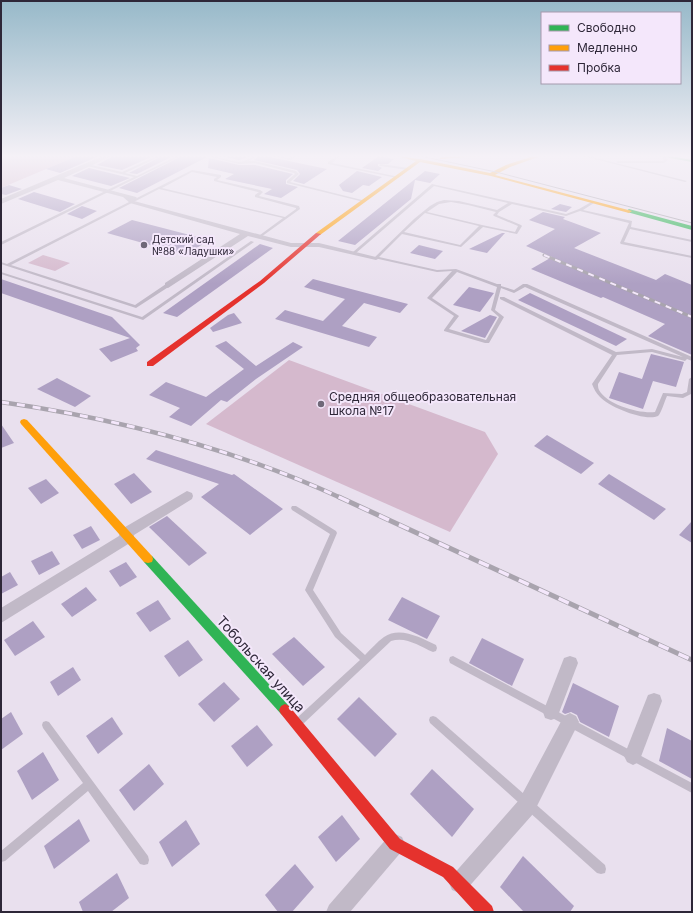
<svg xmlns="http://www.w3.org/2000/svg" width="693" height="913" font-family="Inter,sans-serif">
<style>
.green{fill:#d5b9cd}
.building{fill:#aea0c3}
.lines{fill:none;stroke-linecap:round;stroke-linejoin:round}
.path{stroke:#b9b1c0;stroke-width:1.5;stroke-dasharray:1 1;stroke-linecap:butt}
.lane{fill:#c1b9c7;fill-rule:evenodd}
.street{fill:#c1b9c7;fill-rule:evenodd}
.fast{fill:#30b455;fill-rule:evenodd}
.slow{fill:#ff9f0a;fill-rule:evenodd}
.jam{fill:#e5322d;fill-rule:evenodd}
.tram{stroke:#a9a4ae;stroke-width:1}
.rail-far2-casing{stroke:#a9a4ae;stroke-width:3}
.rail-far1-casing{stroke:#a9a4ae;stroke-width:4.5}
.rail-casing{stroke:#a9a4ae;stroke-width:5}
.rail-far2{stroke:#f4e7fb;stroke-width:2;stroke-dasharray:6;stroke-linecap:butt}
.rail-far1{stroke:#f4e7fb;stroke-width:3;stroke-dasharray:8;stroke-linecap:butt}
.rail{stroke:#f4e7fb;stroke-width:3.5;stroke-dasharray:11;stroke-linecap:butt}
.poi-dot{fill:#6f6878;stroke:#f4e7fb;stroke-width:1.5}
.labels{text-anchor:middle;stroke-width:4;stroke-linejoin:round;paint-order:stroke}
.far-poi-label{font-size:10px;fill:#2e2738;stroke:#f4e7fb;text-anchor:start}
.poi-label{font-size:12px;fill:#2e2738;stroke:#f4e7fb;text-anchor:start}
.near-street-label{font-size:14px;fill:#2e2738;stroke:#f4e7fb}
</style>
<rect width="100%" height="100%" fill="#e9e0ee"/>
<g class="green">
<path d="M1 156H77L1 188Z"/>
<path d="M43 255 70 263 55 271 28 263Z"/>
<path d="M289 360 485 432 498 454 450 532 206 424Z"/>
</g>
<g class="building">
<path d="M77 156H99L60 173 46 169Z"/>
<path d="M113 156H153L122 170 97 165Z"/>
<path d="M162 156H173L137 174 129 173Z"/>
<path d="M182 156 207 157 137 193 119 188Z"/>
<path d="M220 156H251L239 160Z"/>
<path d="M258 156H265L327 169 304 184 293 181 300 174 297 170 254 160Z"/>
<path d="M379 156 394 159 388 164H378V166L382 168 378 171 362 168Z"/>
<path d="M209 158 239 165H255L293 174 286 180V184L298 187 281 198 264 194 272 189 225 179 234 174 208 168Z"/>
<path d="M89 168 130 178 111 186 72 176Z"/>
<path d="M357 171 382 177 369 186 363 185 352 193 343 191 339 185Z"/>
<path d="M425 171 440 174 430 183 415 180 411 199 355 245 338 241Z"/>
<path d="M9 185 22 189 6 195 1 194V188Z"/>
<path d="M34 192 75 204 60 212 18 199Z"/>
<path d="M560 204 572 207 566 212 551 209Z"/>
<path d="M82 206 97 211 82 219 67 214Z"/>
<path d="M543 212 565 217 563 219 601 233 574 248 656 280 665 274 692 285V355L648 336 665 324 603 297 601 298 531 269 552 257 526 246 555 229 529 220Z"/>
<path d="M132 220 163 228 209 240 186 255 107 233Z"/>
<path d="M502 233H505L487 253 469 249Z"/>
<path d="M260 244 273 248 177 317 163 313Z"/>
<path d="M419 245 443 251 435 259 410 253Z"/>
<path d="M1 279 112 317 140 345 136 348 138 351 111 362 99 349 130 338 1 293Z"/>
<path d="M313 279 408 304 400 313 364 303 342 326 377 337 369 347 275 319 285 310 323 321 345 299 304 287Z"/>
<path d="M469 287 494 293 480 312 453 305Z"/>
<path d="M530 293 627 339 616 346 518 300Z"/>
<path d="M234 313 242 323 213 332 210 328 228 315Z"/>
<path d="M490 315 497 317 485 338 461 331Z"/>
<path d="M226 341 256 366 293 342 303 347 256 379 227 402 221 400 191 426 169 417 180 408 149 395 166 382 206 397 244 369 215 346Z"/>
<path d="M651 354 684 362 676 387 653 381 643 409 609 398 619 372 642 379Z"/>
<path d="M57 378 91 396 75 407 37 389Z"/>
<path d="M1 424 14 443 1 448Z"/>
<path d="M547 435 594 463 581 474 534 446Z"/>
<path d="M156 450 232 475 234 474 283 509 250 535 201 497 219 484 146 459Z"/>
<path d="M134 473 152 492 131 504 114 484Z"/>
<path d="M609 474 666 509 654 520 598 484Z"/>
<path d="M46 479 59 493 41 504 28 488Z"/>
<path d="M167 516 207 553 189 566 149 527Z"/>
<path d="M692 521V543L679 535Z"/>
<path d="M91 526 100 540 82 549 73 535Z"/>
<path d="M52 551 60 564 39 575 31 561Z"/>
<path d="M126 562 137 577 120 587 109 571Z"/>
<path d="M10 572 18 585 1 594V577Z"/>
<path d="M86 587 97 600 72 617 61 604Z"/>
<path d="M402 597 440 616 427 639 388 620Z"/>
<path d="M158 600 171 619 150 632 136 613Z"/>
<path d="M33 621 45 637 15 656 4 640Z"/>
<path d="M294 637 325 667 303 686 272 654Z"/>
<path d="M482 638 524 659 512 686 469 663Z"/>
<path d="M188 640 203 660 179 677 164 656Z"/>
<path d="M73 667 81 680 58 696 50 682Z"/>
<path d="M224 682 240 699 214 722 198 704Z"/>
<path d="M573 683 619 706 609 737 580 722 577 715 571 712 565 714 562 712Z"/>
<path d="M359 697 397 734 375 757 337 719Z"/>
<path d="M11 712 23 734 1 750V719Z"/>
<path d="M112 717 123 734 98 754 86 736Z"/>
<path d="M257 725 273 745 247 767 231 746Z"/>
<path d="M667 728 692 741V779L659 761Z"/>
<path d="M43 752 59 780 32 800 17 771Z"/>
<path d="M149 764 164 784 134 811 119 790Z"/>
<path d="M432 769 474 809 452 837 410 794Z"/>
<path d="M342 815 360 839 336 862 318 837Z"/>
<path d="M79 819 90 841 54 869 44 846Z"/>
<path d="M186 820 200 844 172 867 159 842Z"/>
<path d="M523 856 574 906 570 912H524L500 887Z"/>
<path d="M295 864 314 887 292 912H278L265 895Z"/>
<path d="M117 873 129 898 111 912H83L79 902Z"/>
</g>
<g class="lines">
<path class="path" d="M376 156 383 157"/>
<g class="lane">
<path d="M157 156H161L125 173 137 176 177 156H181L1 245V242L134 177 87 166V164L122 172Z"/>
<path d="M208 156C219 156 229 161 239 162 246 162 251 156 257 156L248 161H255L296 171 299 174 290 182 366 201 364 202 287 183V181L295 174 294 173 255 163 239 164Z"/>
<path d="M274 156C278 156 283 157 287 158 291 158 294 156 297 156L290 160Z"/>
<path d="M337 156H340L332 163 399 177 397 178 328 164V162Z"/>
<path d="M583 156H588L687 181 685 182Z"/>
<path d="M664 156 668 160 664 163H618L616 162 618 161H663L664 160 662 157Z"/>
<path d="M381 164 408 168 410 169 408 170 380 166 379 165Z"/>
<path d="M192 170 221 175V177L217 180 260 190 263 192 259 196 299 206 300 209 261 237 259 236 260 235 283 218 159 189 11 265 135 305 166 284H170V286L136 308 1 264V262L7 264ZM192 172 217 177 214 179V181L258 192H259L255 195V197L296 208V209L285 217 162 188Z"/>
<path d="M432 184 566 214 579 209 593 201H594V203L583 210 632 221 631 227 692 240V242L630 229 624 242 692 256V258L621 244 620 243 629 223 580 211 566 216 512 204 499 212 497 215 521 225 522 226 517 234 483 227 461 247 402 234 379 257 437 270 456 269 497 284H501V286L514 290 523 284H527L692 357V361L687 359 685 361 652 352 617 355 598 384C598 386 598 388 599 390 607 405 640 414 655 412L663 393 682 394 687 392 689 379 692 377V392L691 394 683 398 667 396C665 400 661 414 658 416 646 422 609 407 600 397 596 393 594 389 592 384L612 355 500 299V297H504L616 352 652 349 683 357 525 287 514 293 501 288 495 310 504 317 489 343H485L444 331V330L454 316 427 298 452 271 437 272 374 258 414 219 430 206 437 202 444 200 459 201 497 210 508 203 434 186 356 253 353 252ZM451 202 468 205 496 212 493 215 494 216 518 226 515 232 482 225 427 212 439 204ZM425 213 479 226 460 245 404 232ZM457 272 497 287 491 310 499 317 486 340 449 329 459 316 432 298Z"/>
<path d="M251 241 254 242 143 320 1 274V272L142 317Z"/>
<path d="M292 506H296L336 531 337 533 313 590 341 633 365 655C371 649 377 642 384 637 400 626 421 638 436 645L437 648 436 651 433 652C419 646 406 636 391 641L304 723 301 724 298 723 297 720 298 717 360 660 335 637 305 590 330 534 292 510 291 508Z"/>
<path d="M453 656 692 783V793L450 663 449 660 450 657Z"/>
<path d="M433 716 436 717 605 865 606 869 605 873 601 874 597 873 430 723 429 720 430 717Z"/>
<path d="M46 721 49 722 148 856 149 860 148 864 144 865 140 864 88 791 5 861 1 862V851L83 783 43 728 42 725 43 722Z"/>
</g>
<g class="street">
<path d="M103 156H112L64 178 136 197 137 198 134 201 291 243H319L380 258 376 260 319 247H291L248 236 168 288 165 287V283L240 234 130 203 123 197 58 180 1 204V199Z"/>
<path d="M187 491 192 493 193 496 192 499 134 535 133 541 1 623V608L119 536 120 530Z"/>
<path d="M570 656 576 658 578 663 557 718 551 720 545 718 543 712 564 658Z"/>
<path d="M654 693 660 695 662 701 639 762 633 765 627 762 624 756 648 695Z"/>
<path d="M570 713 576 716 579 722 533 814 466 890 459 893 452 890 449 883 452 876 519 800 564 716Z"/>
<path d="M395 834 402 837 405 844 402 851 350 912H326L329 905 388 837Z"/>
</g>
<g class="fast">
<path d="M659 156H670L692 160V162Z"/>
<path d="M629 209 692 226V230L627 212 626 211Z"/>
<path d="M148 555 152 556 289 706 291 710 289 714 285 716 281 714 144 562 143 559 144 556Z"/>
</g>
<g class="slow">
<path d="M396 156 420 159 490 173 506 165 534 156H541L510 167 495 175 632 211 629 213 491 176 420 162 320 235H316V233L416 161Z"/>
<path d="M450 156H479L441 159 439 158Z"/>
<path d="M24 419 27 420 152 556 153 559 152 562 148 563 144 562 21 424 20 422 21 420Z"/>
</g>
<g class="jam">
<path d="M316 233 321 234 264 283 153 366H147V362L260 281Z"/>
<path d="M285 704 289 706 400 839 453 867 492 906 494 912H475L443 877 390 849 281 714 279 710 281 706Z"/>
</g>
<path class="tram" d="M420 156 496 172 692 223"/>
<g class="rail-far2-casing">
<path id="rail-far2" d="M544 255 692 317"/>
</g>
<g class="rail-far1-casing">
<path id="rail-far1" d="M1 402C119 419 233 448 341 498"/>
</g>
<g class="rail-casing">
<path id="rail" d="M339 497 692 660"/>
</g>
<use href="#rail-far2" class="rail-far2"/>
<use href="#rail-far1" class="rail-far1"/>
<use href="#rail" class="rail"/>
</g>
<linearGradient id="sky" x2="0" y2="1"><stop stop-color="#97b9c9"/><stop offset="0.55" stop-color="#f5f1f7"/><stop offset="1" stop-color="#f5f1f7" stop-opacity="0"/></linearGradient>
<rect width="693" height="284" fill="url(#sky)"/>
<g class="poi-dot">
<circle cx="144" cy="245" r="4"/>
<circle cx="321" cy="404" r="4"/>
</g>
<g class="labels">
<g class="far-poi-label">
<text x="152" y="243">Детский сад<tspan x="152" dy="12">№88 «Ладушки»</tspan></text>
</g>
<g class="poi-label">
<text x="329" y="401">Средняя общеобразовательная<tspan x="329" dy="14">школа №17</tspan></text>
</g>
<g class="near-street-label">
<text transform="translate(261 664) rotate(48)" y="5">Тобольская улица</text>
</g>
</g>
<rect width="693" height="913" fill="none" stroke="#2e2738" stroke-width="4"/>
<rect x="541" y="12" width="140" height="72" fill="#f4e7fb" stroke="#a59aad"/>
<rect x="549" y="25" width="20" height="6" fill="#30b455" stroke="#a59aad"/>
<text x="577" y="32" font-size="12" fill="#2e2738">Свободно</text>
<rect x="549" y="45" width="20" height="6" fill="#ff9f0a" stroke="#a59aad"/>
<text x="577" y="52" font-size="12" fill="#2e2738">Медленно</text>
<rect x="549" y="65" width="20" height="6" fill="#e5322d" stroke="#a59aad"/>
<text x="577" y="72" font-size="12" fill="#2e2738">Пробка</text>
</svg>
